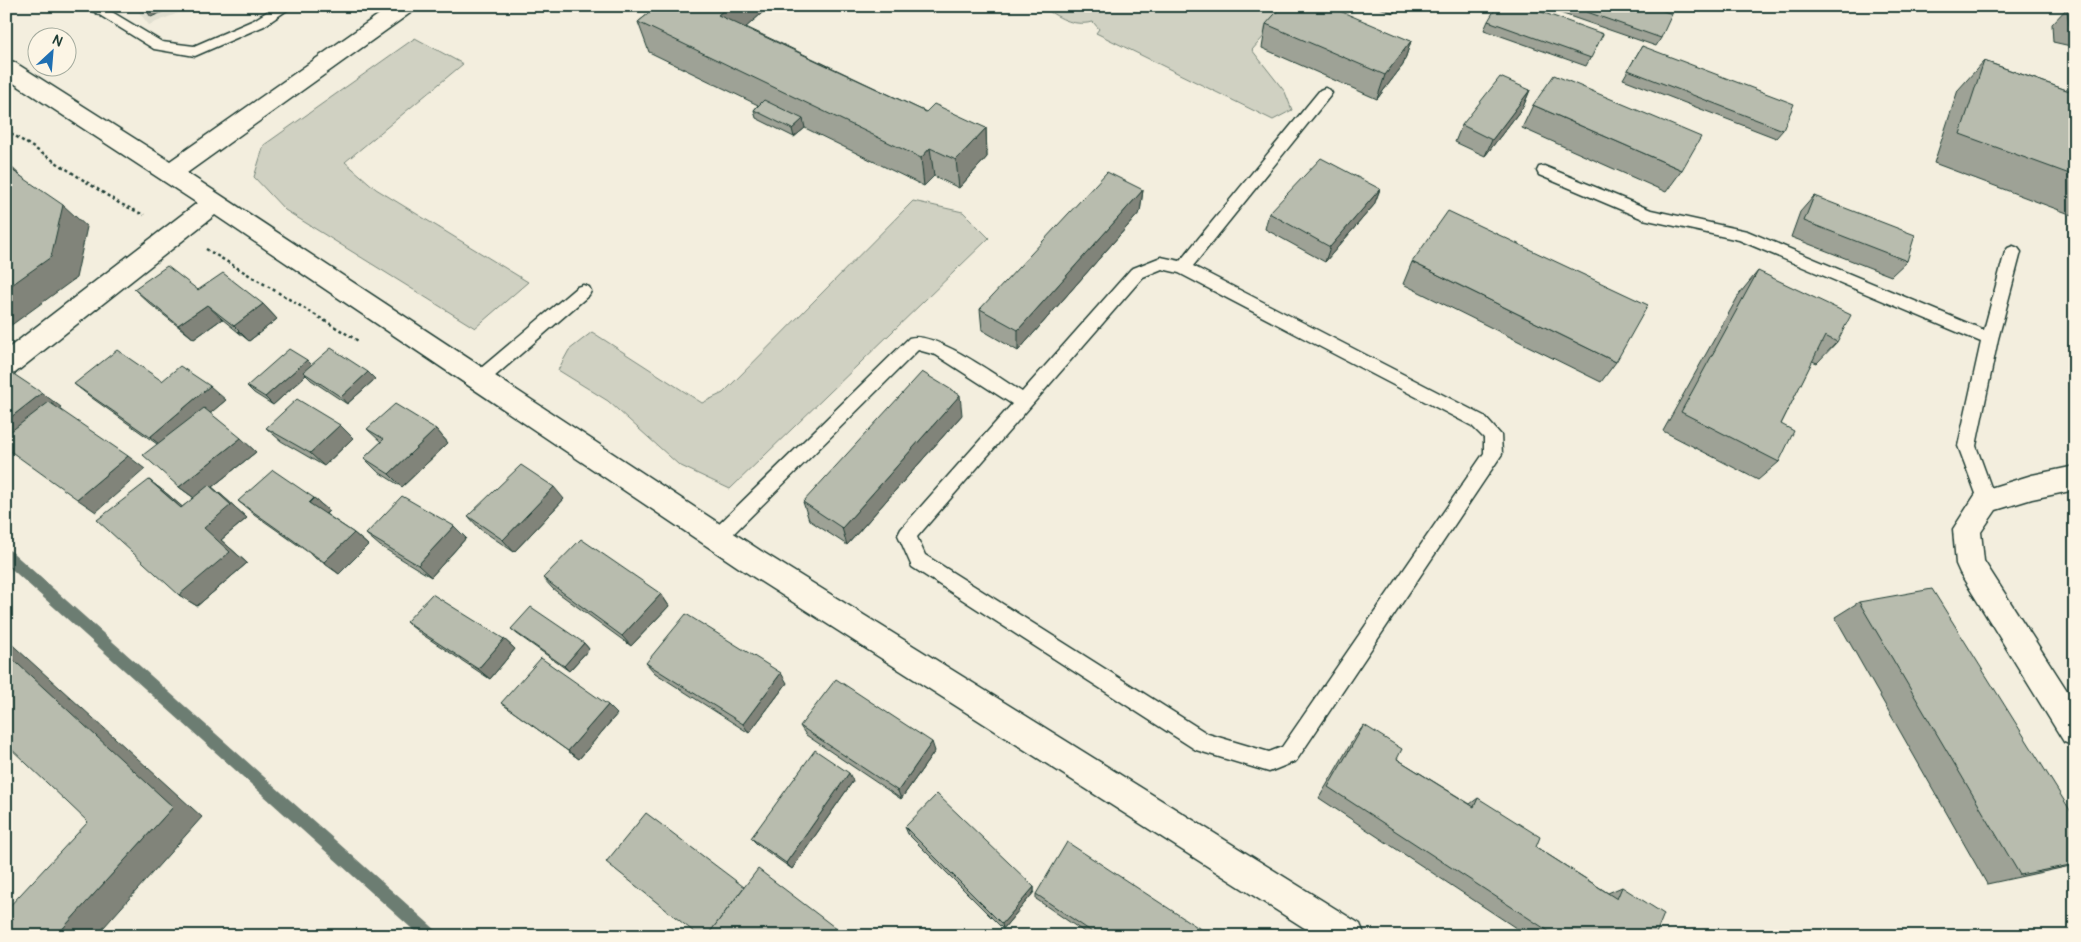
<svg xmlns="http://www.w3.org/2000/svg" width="2081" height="942" font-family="Pangolin,sans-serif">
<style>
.built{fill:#e1dfd0}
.green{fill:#d0d1c2;stroke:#78877b}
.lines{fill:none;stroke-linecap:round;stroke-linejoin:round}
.stream{fill:#6c7d72;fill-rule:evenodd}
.lane-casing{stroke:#1f3d34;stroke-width:3}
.street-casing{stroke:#1f3d34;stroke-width:3}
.secondary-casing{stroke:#1f3d34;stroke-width:3}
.path{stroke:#1f3d34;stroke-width:2.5;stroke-dasharray:3 3;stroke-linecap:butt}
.lane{fill:#fcf5e5;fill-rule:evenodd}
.street{fill:#fcf5e5;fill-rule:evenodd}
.secondary{fill:#fcf5e5;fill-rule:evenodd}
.wall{fill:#9ea296;stroke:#1f3d34}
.shaded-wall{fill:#81847a;stroke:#1f3d34}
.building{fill:#b8bcae;stroke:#1f3d34}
</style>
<rect width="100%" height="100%" fill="#f3eede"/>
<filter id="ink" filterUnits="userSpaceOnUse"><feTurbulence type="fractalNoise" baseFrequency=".02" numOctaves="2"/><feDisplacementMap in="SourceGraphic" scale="10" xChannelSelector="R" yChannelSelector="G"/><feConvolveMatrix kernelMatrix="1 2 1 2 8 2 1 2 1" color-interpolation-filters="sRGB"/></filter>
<g filter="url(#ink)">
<path class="built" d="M134 6H195L149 25Z"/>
<g class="green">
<path d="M1040 6H1290L1252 50 1285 92 1292 110 1273 120 1096 33 1099 29 1093 22C1071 27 1059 17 1040 6Z"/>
<path d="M415 38 463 64 345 162 376 189 528 282 475 328 285 210 254 177 264 145Z"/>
<path d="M913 201 963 212 989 238 730 489 679 465 608 401 558 370 569 350 592 332 702 403 723 393Z"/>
</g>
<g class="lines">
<path class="stream" d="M6 549 11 551 437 931 440 936H420L6 564Z"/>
<g class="lane-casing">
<g id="lane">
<path d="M85 6H102L162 42 194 46 254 20 276 6H293L264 26 195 56 154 49Z"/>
<path d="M1325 88 1330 90 1332 93 1330 96 1193 266 1484 416 1501 435 1502 454 1296 761 1269 772 1196 750 912 567 898 535 901 529 1012 404 936 355 918 350 723 544 717 546 711 544 708 538 711 532 909 338C934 330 999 378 1022 392L1131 269 1161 257 1180 261 1320 90ZM1162 269 1179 273 1472 426 1484 438V453L1282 747 1269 752 1208 734 925 555 917 537 1143 277Z"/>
<path d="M1544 166 1651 210 1747 231 1984 330 2005 252 2008 248 2013 246 2018 248 2021 252 1998 339 1976 446 1996 501 1993 507 1987 509 1981 507 1958 446 1981 342 1739 240 1643 219 1539 175 1537 171 1539 167Z"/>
<path d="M583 285 589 287 591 291 589 295 486 384 480 386 474 384 472 379 474 374 577 287Z"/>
</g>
</g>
<g class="street-casing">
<path id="street" d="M2075 466V490L2032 499 1996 510 1981 532 1984 561 2075 703V746L2064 742 1960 573 1956 564 1953 529 1977 492 2032 475Z"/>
</g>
<g class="secondary-casing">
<path id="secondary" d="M391 6H416L413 11 187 173 761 551 1360 924 1365 936H1317L741 569 215 215 15 373 6 376V350L197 203 6 78V60L14 62 170 161Z"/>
</g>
<g class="path">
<path d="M6 130 119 203 144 215"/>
<path d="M206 249 360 342"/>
</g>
<use href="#lane" class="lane"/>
<use href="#street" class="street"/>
<use href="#secondary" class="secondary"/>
</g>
<g class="wall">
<path d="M658 6H770L746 27 926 112 986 128 987 157 959 188 934 176 924 186 805 128 794 137 756 118 754 110 758 105 649 52 638 22Z"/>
<path d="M1374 6H1397L1394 13Z"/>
<path d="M1540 6H1650L1661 38 1656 46Z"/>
<path d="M2067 8 2075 9V47L2053 42 2052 24Z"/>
<path d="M1488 21 1603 34 1586 66 1484 30Z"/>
<path d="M1266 24 1411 41 1403 65 1377 99 1262 48Z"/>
<path d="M1642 46 1783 130 1776 138 1623 79Z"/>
<path d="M1984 61 2075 93V216L1934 163 1958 90Z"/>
<path d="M1530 90 1523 107 1485 156 1455 142 1462 125Z"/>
<path d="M1533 105 1682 170 1666 192 1522 128Z"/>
<path d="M1380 189 1374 205 1325 262 1265 229 1269 213Z"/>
<path d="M1143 190 1140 212 1018 351 982 330 980 309Z"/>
<path d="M1814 196 1907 261 1891 276 1791 237 1800 212Z"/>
<path d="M1412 262 1616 362 1601 382 1403 284Z"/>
<path d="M1758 271 1837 342 1817 363 1812 361 1781 424 1779 462 1758 480 1663 431 1740 293Z"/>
<path d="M134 289 198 290 263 304 277 319 249 341 222 319 194 339 150 304Z"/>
<path d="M312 365 375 379 347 404 311 380 306 375 273 405 254 393 247 386Z"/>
<path d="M162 381 226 400 210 413 256 452 212 487 225 498 247 518 221 540 247 563 197 606 179 595 149 480 166 493 182 507 194 498 179 487 157 444 92 398 74 384Z"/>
<path d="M962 415 847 545 809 520 803 502Z"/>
<path d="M340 425 353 438 324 466 281 441 266 428Z"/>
<path d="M367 429H436L448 443 402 487 377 471 364 458 381 442Z"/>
<path d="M314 498 329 511 326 514 354 533 368 545 339 574 254 514 238 501Z"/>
<path d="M564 499 514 552 480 529 468 516Z"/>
<path d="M366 534 466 538 431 577 380 546Z"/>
<path d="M543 578 661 594 669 606 631 646 553 589Z"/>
<path d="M1859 602 2075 818V865L1987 884 1835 617Z"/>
<path d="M406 622 504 639 515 649 490 679 420 633Z"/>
<path d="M511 629 584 643 589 649 569 671 517 634Z"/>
<path d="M646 663 787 683 749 733 655 673Z"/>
<path d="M501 703 608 705 617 714 579 759Z"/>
<path d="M1364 725 1397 759 1470 804 1478 798 1536 847 1608 893 1622 887 1655 936H1528L1319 798 1354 738Z"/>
<path d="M800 726 935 751 901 799 806 735Z"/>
<path d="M853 781 792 869 758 845 751 838Z"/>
<path d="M905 827 1034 887V892L1003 929 908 834Z"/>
<path d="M1036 894 1211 936H1090L1036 899Z"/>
</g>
<g class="shaded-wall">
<path d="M143 6H176L151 17Z"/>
<path d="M728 6H770L727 44 718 15Z"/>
<path d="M1411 41 1403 65 1377 99 1385 75Z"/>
<path d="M1530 90 1523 107 1485 156 1492 140Z"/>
<path d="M803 119 805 128 794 137 792 129Z"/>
<path d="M986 128 987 157 959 188 956 160Z"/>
<path d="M930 148 934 176 924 186 921 158Z"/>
<path d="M6 162 23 178 6 189Z"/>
<path d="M1380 189 1374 205 1325 262 1330 247Z"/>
<path d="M1143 190 1140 212 1018 351V330Z"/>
<path d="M63 205 87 227 76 278 6 329V289Z"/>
<path d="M263 304 277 319 249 341 234 326Z"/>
<path d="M207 305 222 319 194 339 178 325Z"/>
<path d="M307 360 314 367 303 372 306 375 273 405 265 397Z"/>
<path d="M368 372 375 379 347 404 341 397Z"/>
<path d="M210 386 226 400 167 450 150 437Z"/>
<path d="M42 393 61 407 6 451V421Z"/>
<path d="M960 395 962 415 847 545 842 528Z"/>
<path d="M340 425 353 438 324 466 310 453Z"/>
<path d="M436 429 448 443 402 487 389 474Z"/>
<path d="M241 438 256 452 212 487 225 498 247 518 221 540 247 563 197 606 179 595 204 528 197 500 179 487Z"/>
<path d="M128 456 145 469 96 512 77 499Z"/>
<path d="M149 480 166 493 198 520 181 508Z"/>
<path d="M554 487 564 499 514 552 503 540Z"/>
<path d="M314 498 329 511 324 515 309 503Z"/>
<path d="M454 526 466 538 431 577 418 565Z"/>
<path d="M354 533 368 545 339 574 324 562Z"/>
<path d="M661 594 669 606 631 646 622 636Z"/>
<path d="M6 639 202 817 96 936H56L173 807 6 664Z"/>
<path d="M504 639 515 649 490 679 478 669Z"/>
<path d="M584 643 589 649 569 671 564 666Z"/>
<path d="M781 673 787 683 749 733 743 724Z"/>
<path d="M608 705 617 714 579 759 568 751Z"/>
<path d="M932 742 935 751 901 799 898 791Z"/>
<path d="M849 773 853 781 792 869 786 863Z"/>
<path d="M1034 887V892L1003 929 1002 924Z"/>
</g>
<g class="building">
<path d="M658 6H728L718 15 926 112 934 104 986 128 956 160 930 148 921 158 638 22Z"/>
<path d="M1282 6H1328L1411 41 1385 75 1266 24Z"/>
<path d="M1497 6H1525L1603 34 1591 58 1488 21Z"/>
<path d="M1570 6H1650L1672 14 1661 38Z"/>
<path d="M2067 8 2075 9V26L2069 25Z"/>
<path d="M1642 46 1794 104 1783 130 1628 70Z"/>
<path d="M1984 61 2075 93V176L1960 134Z"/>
<path d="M1554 75 1701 137 1682 170 1533 105Z"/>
<path d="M1500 77 1530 90 1492 140 1462 125Z"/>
<path d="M764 100 803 119 792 129 754 110Z"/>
<path d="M1321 158 1380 189 1330 247 1269 213Z"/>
<path d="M6 166 63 205 51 257 6 289Z"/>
<path d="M1107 172 1143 190 1018 330 980 309Z"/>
<path d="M1814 196 1915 235 1907 261 1804 221Z"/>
<path d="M1448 211 1648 305 1616 362 1412 262Z"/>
<path d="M167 266 198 290 223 273 263 304 234 326 207 305 178 325 134 289Z"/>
<path d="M1758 271 1851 315 1837 342 1825 336 1781 424 1794 431 1779 462 1681 412Z"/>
<path d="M331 348 368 372 341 397 303 372Z"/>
<path d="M289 349 307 360 265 397 247 386Z"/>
<path d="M117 350 162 381 180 366 210 386 150 437 74 384Z"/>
<path d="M6 369 42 393 6 421Z"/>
<path d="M922 372 960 395 842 528 803 502Z"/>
<path d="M297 399 340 425 310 453 266 428Z"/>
<path d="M49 402 128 456 77 499 6 448V435Z"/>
<path d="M395 404 436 429 389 474 364 458 384 439 367 429Z"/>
<path d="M204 408 241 438 179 487 143 455Z"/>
<path d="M521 465 554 487 503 540 468 516Z"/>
<path d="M273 470 314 498 309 503 354 533 324 562 238 501Z"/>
<path d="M149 480 181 508 209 485 231 505 204 528 230 552 179 595 97 520Z"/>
<path d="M402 496 454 526 418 565 366 534Z"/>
<path d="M581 539 661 594 622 636 543 578Z"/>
<path d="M1932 589 2075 818V864L2020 875 1859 602Z"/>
<path d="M432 594 504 639 478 669 406 622Z"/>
<path d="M531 607 584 643 564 666 511 629Z"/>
<path d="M686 614 781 673 743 724 646 663Z"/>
<path d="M6 653 173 807 56 936H6V910L88 822 6 744Z"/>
<path d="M541 658 608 705 568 751 501 703Z"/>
<path d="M836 679 932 742 898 791 800 726Z"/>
<path d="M1364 725 1402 749 1397 759 1474 807 1478 798 1540 837 1536 847 1617 899 1622 887 1664 914 1655 936H1556L1328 787Z"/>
<path d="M815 750 849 773 786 863 751 838Z"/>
<path d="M937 794 1034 887 1002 924 905 827Z"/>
<path d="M646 813 744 887 707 936H699L606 862Z"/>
<path d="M1067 842 1211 936H1098L1036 894Z"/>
<path d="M758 869 846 936H707Z"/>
</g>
</g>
<rect width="2081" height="942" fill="none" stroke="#fcf5e5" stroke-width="25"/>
<rect x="12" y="12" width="2056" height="917" fill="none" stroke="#1f3d34" stroke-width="2" filter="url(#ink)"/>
<g transform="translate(52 52) rotate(26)"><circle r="24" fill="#fcf5e5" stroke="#a4ab9e"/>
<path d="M0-4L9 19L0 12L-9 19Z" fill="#1f6fb2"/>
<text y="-8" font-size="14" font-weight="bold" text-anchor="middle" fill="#1f3d34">N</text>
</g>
</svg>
